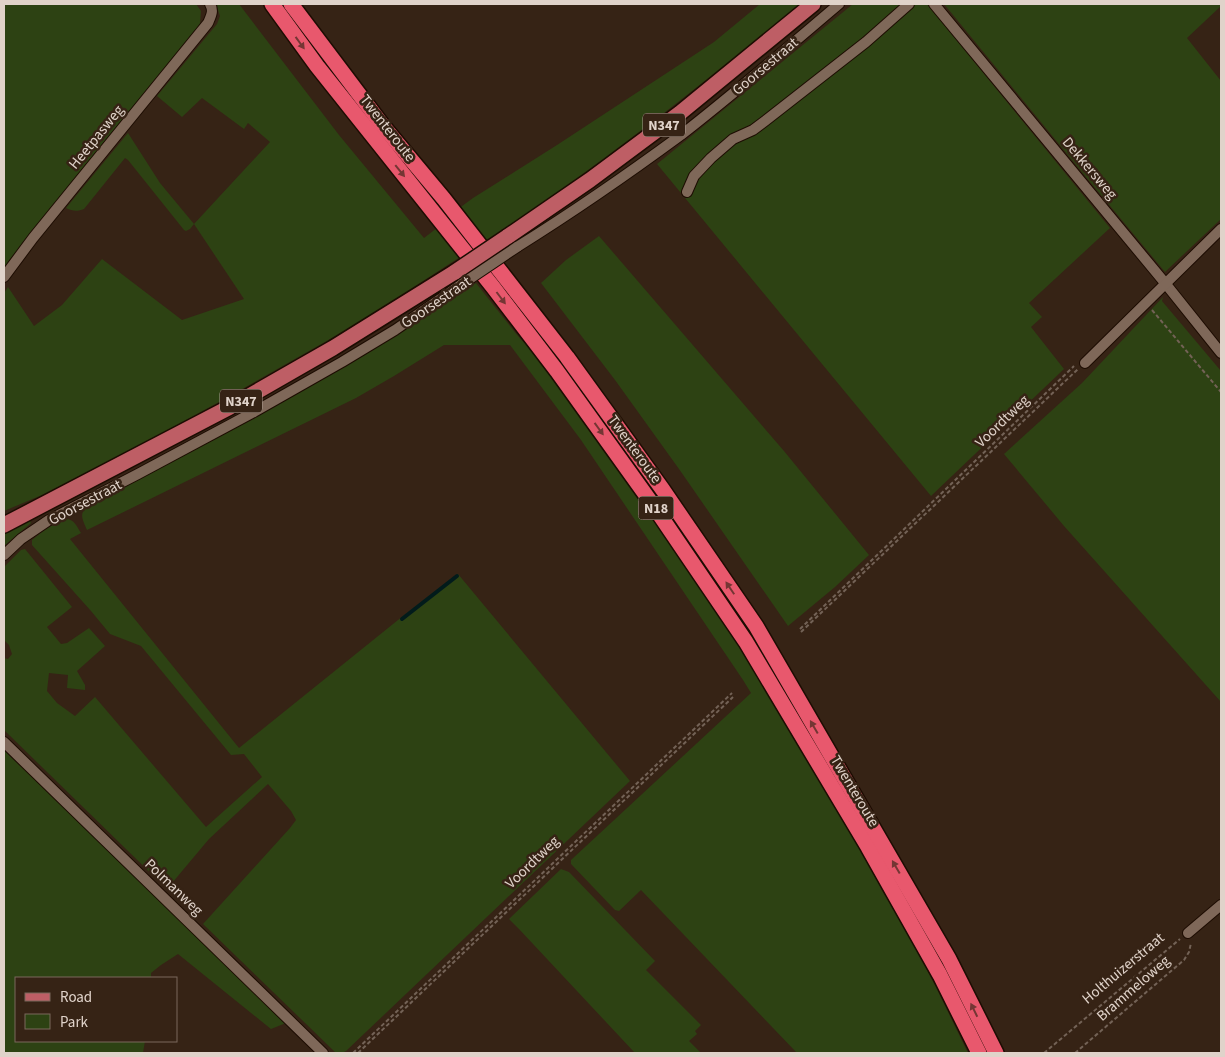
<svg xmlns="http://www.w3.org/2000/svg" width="1225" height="1057" font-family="'Source Sans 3',sans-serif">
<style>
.green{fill:#2d4213}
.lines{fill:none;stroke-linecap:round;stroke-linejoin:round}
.stream{stroke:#021b1b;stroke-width:4}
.street-casing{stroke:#1d0c02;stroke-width:12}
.primary-casing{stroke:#1d0c02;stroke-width:18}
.highway-casing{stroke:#1d0c02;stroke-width:18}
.path{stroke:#736256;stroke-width:2;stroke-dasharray:4 2.5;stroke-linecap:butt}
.street{stroke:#7f6859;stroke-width:10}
.primary{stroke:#be5e65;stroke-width:15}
.highway{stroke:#e8586d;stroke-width:15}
.street-bridge-casing{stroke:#1d0c02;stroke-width:12;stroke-linecap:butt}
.primary-bridge-casing{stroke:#1d0c02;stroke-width:18;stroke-linecap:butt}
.street-bridge{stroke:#7f6859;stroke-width:10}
.primary-bridge{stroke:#be5e65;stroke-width:15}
.oneway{fill:#743634}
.labels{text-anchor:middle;stroke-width:5;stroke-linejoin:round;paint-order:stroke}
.shield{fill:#362315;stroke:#ad9e94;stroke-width:1}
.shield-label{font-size:14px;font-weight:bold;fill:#e0d3ca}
.street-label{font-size:15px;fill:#e0d3ca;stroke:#362315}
</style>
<rect width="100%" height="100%" fill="#362315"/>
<g class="green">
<path d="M4 4H196L201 11 200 24 45 215 4 270Z"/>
<path d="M216 4H239L339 135 424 238 437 228 460 257 362 321 230 396 159 435 75 478 42 495 4 511V293L8 287 34 326 62 305 102 259 182 320 244 299 194 224 190 229 186 231 184 230 128 160 125 158 84 209C77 212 72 211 66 208L128 133 160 183 194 224 270 142 248 123 244 129 202 98 182 117 157 96 217 24 220 16Z"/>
<path d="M760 4H801C718 71 635 138 548 199 527 214 505 228 484 242L458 209 473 198 557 145 714 42Z"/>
<path d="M853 4H927L1110 228 1029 303 1042 317 1031 327 1064 369 931 496 657 164Z"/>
<path d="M944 4H1221V6L1187 38 1221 81V219L1165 272 1086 177Z"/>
<path d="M599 236 784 451 869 555 835 587 788 626 679 469 615 380 541 283 566 260Z"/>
<path d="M476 283 518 336 539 359 601 442 710 601 753 668 856 841 884 894 894 909 936 987 968 1053H797L641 890 619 911 615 910 571 864V860L751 693 743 680 581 440 510 345H444L394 376 356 398 87 530C82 518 78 513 90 504L263 413 348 365Z"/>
<path d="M1163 297 1162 301 1221 371V702L1064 526 1004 454 1082 383Z"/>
<path d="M29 518 31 523 4 546V534Z"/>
<path d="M67 519C75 520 77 527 81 533L70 539 239 748 398 620 458 574 630 781 346 1051 342 1053H336L203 924 290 828 296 820 291 811 268 784 209 839 167 889 4 730V658L8 659 12 654 9 645 4 640V567L21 550 25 549 72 607 47 627 61 644 67 643 89 628 105 646 77 671 85 685V690L67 688 68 675 49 673 47 691 57 703 75 716 95 697 206 827 262 777 244 754 231 755 141 646 110 634 91 611 32 545V540C43 531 53 523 67 519Z"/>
<path d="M4 750 286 1023 271 1029 178 954 161 965 151 973V978H16V1041H145L143 1053H4Z"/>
<path d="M561 869 569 872 655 961 646 970 701 1025 695 1031 697 1034 689 1041 701 1053H635L519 929 509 919Z"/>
</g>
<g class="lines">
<path class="stream" d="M402 619 457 576"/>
<g class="street-casing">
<g id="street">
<path d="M934 4 1165 283 1221 353"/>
<path d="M687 192 694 176 711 158 733 139 753 130 765 121 866 42 909 4"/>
<path d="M517 247C573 212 628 174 681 135 735 93 787 48 839 4"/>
<path d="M4 277 33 238 208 23C211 16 214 11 210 4"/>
<path d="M1085 363 1221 229"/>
<path d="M4 555 21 539 49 520 138 474 254 412 342 362 395 330 462 284"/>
<path d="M4 742 323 1053"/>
<path d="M1188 933 1221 905"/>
</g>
</g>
<g class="primary-casing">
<g id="primary">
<path d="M507 237 590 180 680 113 813 4"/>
<path d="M4 525 230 407 333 348 455 272"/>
</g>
</g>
<g class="highway-casing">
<g id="highway">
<path d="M272 4 317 66 493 287 557 371 653 505 746 642 868 847 940 975 979 1053"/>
<path d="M291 4 383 126 444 199 567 357 663 490 756 626 949 959 996 1053"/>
</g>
</g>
<g class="path">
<path d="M1152 310 1221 392"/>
<path d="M800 629 1074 366"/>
<path d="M801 632 1078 369"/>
<path d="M353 1053 732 693"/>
<path d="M358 1053 733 697"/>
<path d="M1044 1053 1180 939"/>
<path d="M1075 1053 1184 960 1189 952 1191 943"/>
</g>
<use href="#street" class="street"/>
<use href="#primary" class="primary"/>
<use href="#highway" class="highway"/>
<g class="street-bridge-casing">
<path id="street-bridge" d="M462 284 517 247"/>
</g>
<g class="primary-bridge-casing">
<path id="primary-bridge" d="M455 272 507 237"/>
</g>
<use href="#street-bridge" class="street-bridge"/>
<use href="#primary-bridge" class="primary-bridge"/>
</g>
<defs><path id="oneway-solid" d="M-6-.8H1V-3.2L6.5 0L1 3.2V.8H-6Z" transform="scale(1.25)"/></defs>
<g class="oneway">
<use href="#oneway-solid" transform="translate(300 43) rotate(54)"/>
<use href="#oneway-solid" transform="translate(400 171) rotate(51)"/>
<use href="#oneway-solid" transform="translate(501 298) rotate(53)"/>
<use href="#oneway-solid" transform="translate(599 429) rotate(54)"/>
<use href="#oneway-solid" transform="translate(730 588) rotate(-124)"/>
<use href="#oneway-solid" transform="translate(814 727) rotate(-120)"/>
<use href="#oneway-solid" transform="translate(896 867) rotate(-120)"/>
<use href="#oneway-solid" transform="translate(974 1010) rotate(-116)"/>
</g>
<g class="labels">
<g class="shield">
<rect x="643" y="113.5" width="42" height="23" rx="4"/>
<rect x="220" y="389.5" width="42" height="23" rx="4"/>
<rect x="638.5" y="496.5" width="35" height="23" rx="4"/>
</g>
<g class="shield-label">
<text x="664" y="130">N347</text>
<text x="241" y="406">N347</text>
<text x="656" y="513">N18</text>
</g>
<g class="street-label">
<text transform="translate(765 66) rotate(-40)" y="5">Goorsestraat</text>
<text transform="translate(388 128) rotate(52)" y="5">Twenteroute</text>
<text transform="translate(96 137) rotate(-51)" y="5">Heetpasweg</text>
<text transform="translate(1090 168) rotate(50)" y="5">Dekkersweg</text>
<text transform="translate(436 302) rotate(-34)" y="5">Goorsestraat</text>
<text transform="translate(1002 421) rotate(-44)" y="5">Voordtweg</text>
<text transform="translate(635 449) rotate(54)" y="5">Twenteroute</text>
<text transform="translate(85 502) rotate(-28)" y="5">Goorsestraat</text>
<text transform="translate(855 791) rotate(59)" y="5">Twenteroute</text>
<text transform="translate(532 862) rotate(-44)" y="5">Voordtweg</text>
<text transform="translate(174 887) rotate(44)" y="5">Polmanweg</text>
<text transform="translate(1123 968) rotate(-40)" y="5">Holthuizerstraat</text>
<text transform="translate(1133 988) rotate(-41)" y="5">Brammeloweg</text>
</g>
</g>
<rect width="1225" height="1057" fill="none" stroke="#e0d3ca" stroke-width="10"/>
<rect x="15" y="977" width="162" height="65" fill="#362315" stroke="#7a695d"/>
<rect x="25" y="993" width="25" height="8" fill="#be5e65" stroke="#7a695d"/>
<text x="60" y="1002" font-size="15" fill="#e0d3ca">Road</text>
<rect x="25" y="1014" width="25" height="15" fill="#2d4213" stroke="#7a695d"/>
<text x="60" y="1027" font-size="15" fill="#e0d3ca">Park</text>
</svg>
